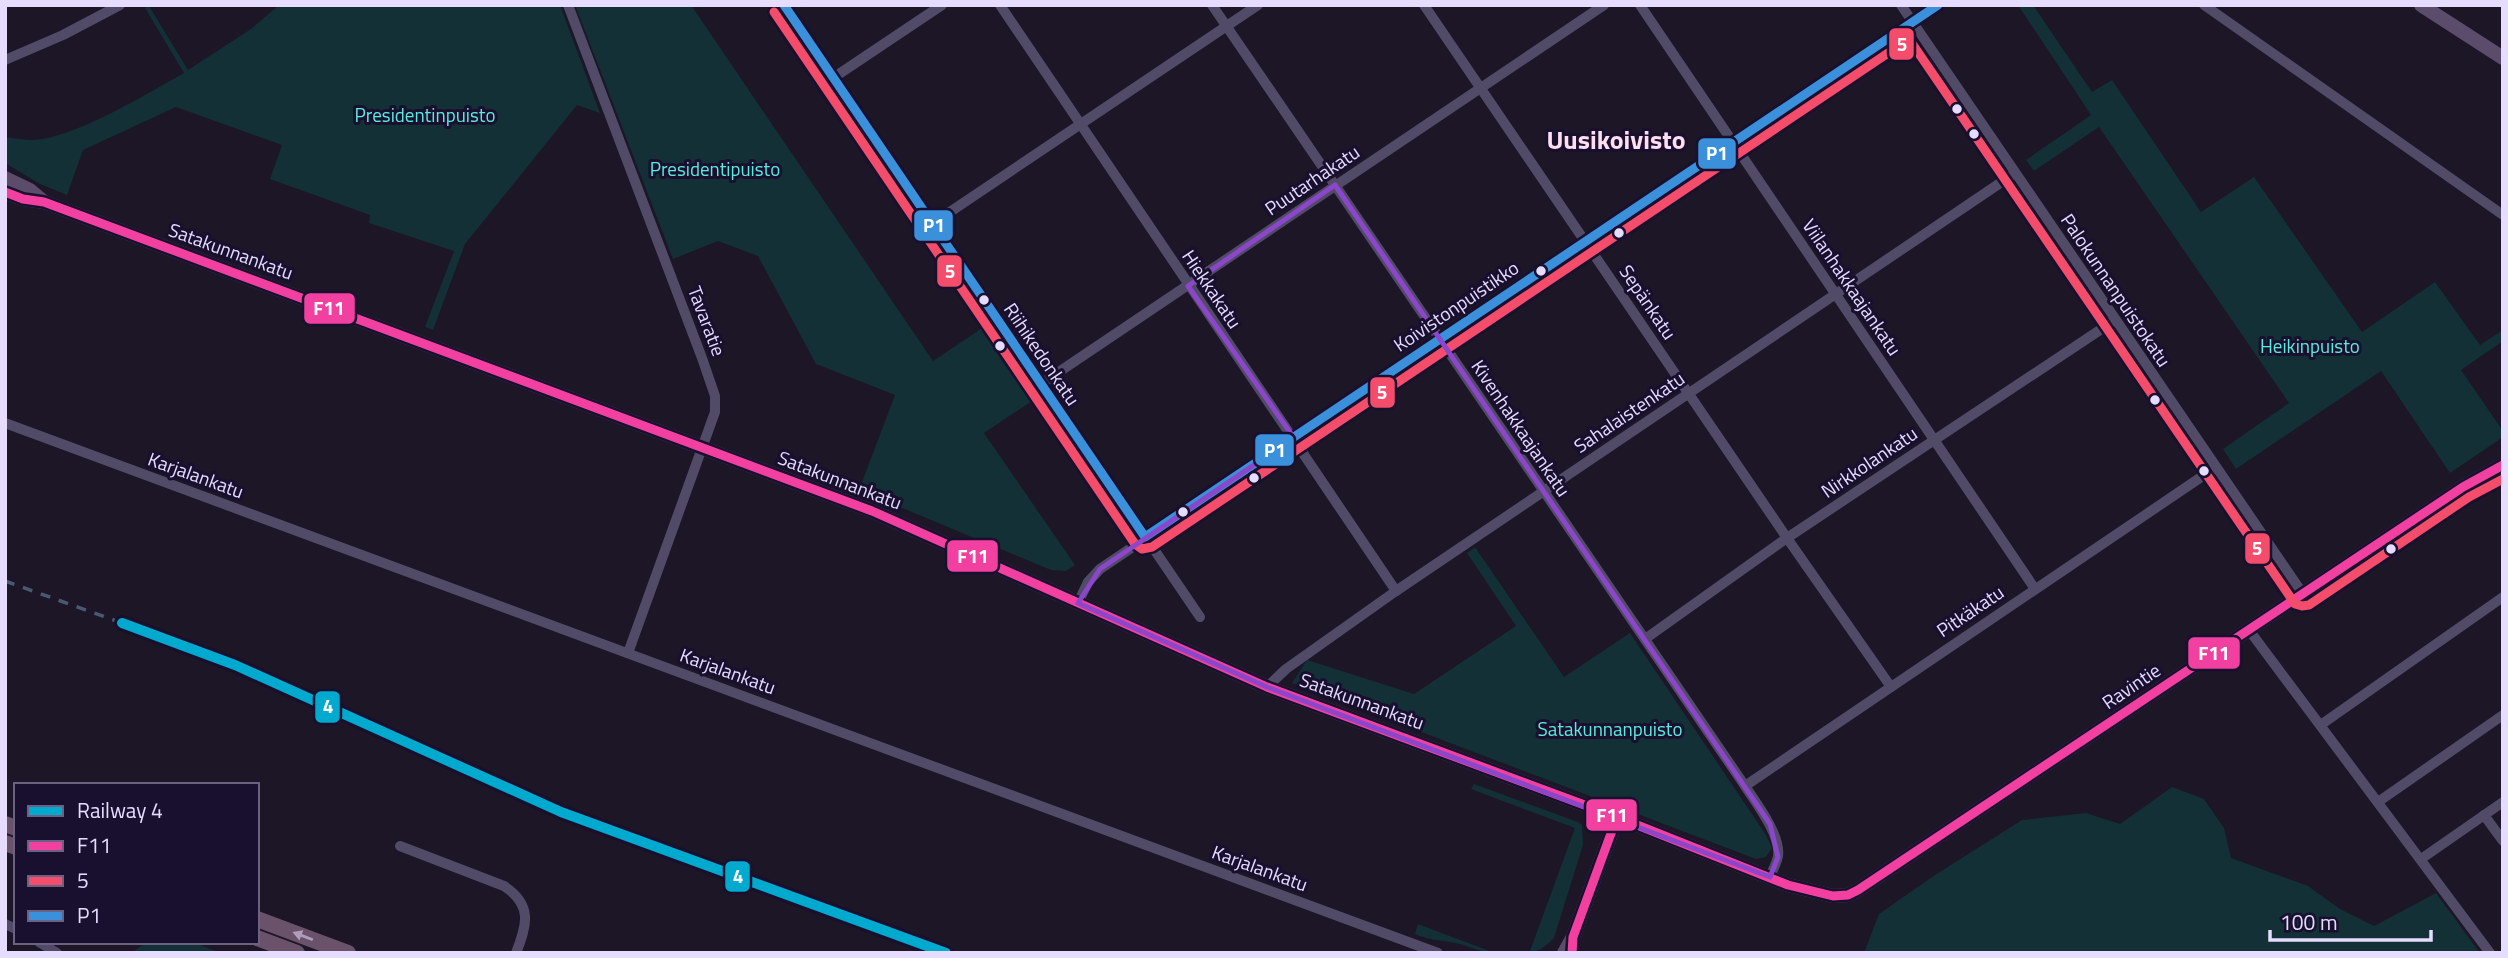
<svg xmlns="http://www.w3.org/2000/svg" width="2508" height="958" font-family="'Titillium Web',sans-serif">
<style>
.green{fill:#123036}
.lines{fill:none;stroke-linecap:round;stroke-linejoin:round}
.minor{stroke:#514b68;stroke-width:10}
.major{stroke:#5c4c6c;stroke-width:14}
.highway{stroke:#6a526b;stroke-width:16}
.rail{stroke:#4a5972;stroke-width:3.5;stroke-dasharray:10 9;stroke-linecap:butt}
.bus-1-casing{stroke:#190f2e;stroke-width:14}
.bus-2-casing{stroke:#190f2e;stroke-width:14}
.bus-3-casing{stroke:#190f2e;stroke-width:14}
.bus-1{stroke:#f240a1;stroke-width:9}
.bus-2{stroke:#f44d6c;stroke-width:9}
.bus-3{stroke:#3a90db;stroke-width:9}
.rail-1-casing{stroke:#190f2e;stroke-width:16}
.rail-1{stroke:#00a9ce;stroke-width:10}
.oneway{fill:#ae9ebc}
.marked{fill:none;stroke:#8b46c9;stroke-width:5;stroke-linejoin:round}
.bus-dot{fill:#e5dcff;stroke:#190f2e;stroke-width:2.5}
.labels{text-anchor:middle;stroke-width:6;stroke-linejoin:round;paint-order:stroke}
.park-label{font-size:19px;fill:#5becde;stroke:#190f2e}
.street-label{font-size:19px;fill:#e5dcff;stroke:#190f2e}
.district-label{font-size:26px;font-weight:bold;fill:#ffdeee;stroke:#190f2e}
.line-badge{stroke:#190f2e;stroke-width:2.5}
.badge-label{font-size:19px;text-anchor:middle;font-weight:bold;fill:#fff}
</style>
<rect width="100%" height="100%" fill="#1c1627"/>
<g class="green">
<path d="M279 5H560L600 113 577 105 465 244 433 330 425 327 454 251 369 223 370 215 270 179 282 145 176 107 83 150 67 195 40 184 5 163V137C14 138 24 140 33 140 75 138 146 94 184 73L145 8 149 6 188 70 251 29Z"/>
<path d="M575 5H691L933 361 988 324 1038 397 984 433 1075 565 1066 571 1051 570 859 490 895 395 816 364 758 256 718 241 673 259Z"/>
<path d="M2018 5H2033L2092 92 2112 80 2201 212 2254 177 2362 332 2435 282 2480 345 2503 330V341L2461 370 2503 431V437L2450 473 2381 371 2236 469 2223 449 2289 403 2099 127 2034 171 2026 160 2091 115Z"/>
<path d="M1475 547 1564 677 1630 633 1766 835 1772 848 1766 857 1756 859 1292 683 1307 660 1414 694 1516 626 1467 553Z"/>
<path d="M1474 784 1578 822 1582 825 1583 845 1554 938C1546 946 1538 953 1527 953L1530 951 1575 828 1471 789Z"/>
<path d="M2172 787 2204 799 2224 828 2231 858 2308 886 2340 909 2374 926 2436 893 2480 953H1864L1879 914 1935 875 2022 820 2086 813 2120 824Z"/>
<path d="M1418 924 1495 953C1481 953 1470 946 1455 943 1442 940 1427 940 1415 934Z"/>
<path d="M147 942H192L221 953H131Z"/>
</g>
<g class="lines">
<g class="minor">
<path d="M568 5 702 358 715 396V412L628 653"/>
<path d="M784 5 1200 617"/>
<path d="M1000 5 1396 591"/>
<path d="M1212 5 1745 786C1756 803 1781 835 1778 856 1777 863 1772 871 1770 877"/>
<path d="M1424 5 1787 538 1891 687"/>
<path d="M1640 5 2035 589"/>
<path d="M1901 5 2303 594"/>
<path d="M2204 5 2503 215"/>
<path d="M5 60 63 35 120 5"/>
<path d="M833 78 942 5"/>
<path d="M932 224 1258 5"/>
<path d="M1041 384 1604 5"/>
<path d="M5 423 1438 953"/>
<path d="M1078 603 1088 582 1100 569 1900 29 1938 5"/>
<path d="M2249 630 2490 953"/>
<path d="M1645 639 1787 538 2115 320"/>
<path d="M1267 687 1286 669 1396 591 2015 173"/>
<path d="M2322 724 2503 597"/>
<path d="M1745 786 2216 467"/>
<path d="M2378 802 2503 715"/>
<path d="M2484 815 2503 841"/>
<path d="M400 846 504 886C533 905 527 925 516 953"/>
<path d="M2421 859 2503 802"/>
<path d="M5 924 16 929"/>
<path d="M39 942 57 953"/>
</g>
<g class="major">
<path d="M2421 5 2503 58"/>
<path d="M5 178 30 190 43 201"/>
<path d="M5 192 23 199 44 202 872 511 1267 687 1617 817 1788 885 1833 896 1848 895 1858 890 2463 487 2503 465"/>
<path d="M1564 953 1573 937 1617 817"/>
</g>
<g class="highway">
<path d="M5 824 16 828"/>
<path d="M5 843 16 847"/>
<path d="M257 919 348 953"/>
<path d="M257 938 297 953"/>
</g>
<path class="rail" d="M5 581 122 623"/>
<g class="bus-1-casing">
<g id="bus-1">
<path d="M5 192 23 199 44 202 872 511 1267 687 1617 817 1788 885 1833 896 1848 895 1858 890 2463 487 2503 465"/>
<path d="M1572 953 1573 937 1617 817"/>
</g>
</g>
<g class="bus-2-casing">
<path id="bus-2" d="M774 12 1135 544 1142 549 1152 547 1909 39 2295 604 2302 606 2309 605 2469 497 2503 479"/>
</g>
<g class="bus-3-casing">
<path id="bus-3" d="M784 5 1145 537 1938 5"/>
</g>
<use href="#bus-1" class="bus-1"/>
<use href="#bus-2" class="bus-2"/>
<use href="#bus-3" class="bus-3"/>
<g class="rail-1-casing">
<path id="rail-1" d="M122 623 235 665 561 812 946 953"/>
</g>
<use href="#rail-1" class="rail-1"/>
</g>
<defs><path id="oneway-solid" d="M-6-.8H1V-3.2L6.5 0L1 3.2V.8H-6Z" transform="scale(1.75)"/></defs>
<use class="oneway" href="#oneway-solid" transform="translate(303 936) rotate(-159)"/>
<path class="marked" d="M1335 185 1770 824 1778 857 1770 877 1267 687 1078 603 1100 569 1294 438 1188 286Z"/>
<g class="bus-dot">
<circle cx="1957" cy="109" r="6"/>
<circle cx="1974" cy="134" r="6"/>
<circle cx="1619" cy="233" r="6"/>
<circle cx="1541" cy="271" r="6"/>
<circle cx="984" cy="300" r="6"/>
<circle cx="1000" cy="346" r="6"/>
<circle cx="2155" cy="400" r="6"/>
<circle cx="2204" cy="471" r="6"/>
<circle cx="1254" cy="478" r="6"/>
<circle cx="1183" cy="512" r="6"/>
<circle cx="2391" cy="549" r="6"/>
</g>
<g class="labels">
<g class="park-label">
<text x="425" y="122">Presidentinpuisto</text>
<text x="715" y="176">Presidentipuisto</text>
<text x="2310" y="353">Heikinpuisto</text>
<text x="1610" y="736">Satakunnanpuisto</text>
</g>
<g class="street-label">
<text transform="translate(1312 180) rotate(-34)" y="7">Puutarhakatu</text>
<text transform="translate(231 251) rotate(20)" y="7">Satakunnankatu</text>
<text transform="translate(1852 287) rotate(56)" y="7">Viilanhakkaajankatu</text>
<text transform="translate(1212 289) rotate(56)" y="7">Hiekkakatu</text>
<text transform="translate(2116 290) rotate(56)" y="7">Palokunnanpuistokatu</text>
<text transform="translate(1648 302) rotate(56)" y="7">Sepänkatu</text>
<text transform="translate(1456 306) rotate(-34)" y="7">Koivistonpuistikko</text>
<text transform="translate(707 321) rotate(69)" y="7">Tavaratie</text>
<text transform="translate(1042 354) rotate(56)" y="7">Riihikedonkatu</text>
<text transform="translate(1629 412) rotate(-34)" y="7">Sahalaistenkatu</text>
<text transform="translate(1521 428) rotate(56)" y="7">Kivenhakkaajankatu</text>
<text transform="translate(1869 462) rotate(-34)" y="7">Nirkkolankatu</text>
<text transform="translate(196 475) rotate(20)" y="7">Karjalankatu</text>
<text transform="translate(840 480) rotate(21)" y="7">Satakunnankatu</text>
<text transform="translate(1970 611) rotate(-34)" y="7">Pitkäkatu</text>
<text transform="translate(728 671) rotate(20)" y="7">Karjalankatu</text>
<text transform="translate(2131 686) rotate(-34)" y="7">Ravintie</text>
<text transform="translate(1362 701) rotate(20)" y="7">Satakunnankatu</text>
<text transform="translate(1260 868) rotate(20)" y="7">Karjalankatu</text>
</g>
<g class="district-label">
<text x="1616" y="149">Uusikoivisto</text>
</g>
</g>
<g class="line-badge">
<rect x="1888" y="27" width="27" height="34" rx="7" fill="#f44d6c"/>
<rect x="1697" y="137" width="40" height="33" rx="7" fill="#3a90db"/>
<rect x="913" y="209" width="41" height="33" rx="7" fill="#3a90db"/>
<rect x="936" y="254" width="27" height="34" rx="7" fill="#f44d6c"/>
<rect x="303" y="292" width="53" height="33" rx="7" fill="#f240a1"/>
<rect x="1369" y="376" width="27" height="33" rx="7" fill="#f44d6c"/>
<rect x="1254" y="433" width="41" height="34" rx="7" fill="#3a90db"/>
<rect x="2244" y="532" width="27" height="33" rx="7" fill="#f44d6c"/>
<rect x="946" y="539" width="53" height="34" rx="7" fill="#f240a1"/>
<rect x="2187" y="636" width="54" height="34" rx="7" fill="#f240a1"/>
<rect x="314" y="690" width="27" height="34" rx="7" fill="#00a9ce"/>
<rect x="1585" y="798" width="53" height="34" rx="7" fill="#f240a1"/>
<rect x="724" y="860" width="27" height="33" rx="7" fill="#00a9ce"/>
</g>
<g class="badge-label">
<text x="1902" y="51">5</text>
<text x="1717" y="160">P1</text>
<text x="934" y="232">P1</text>
<text x="950" y="278">5</text>
<text x="329" y="315">F11</text>
<text x="1382" y="399">5</text>
<text x="1275" y="457">P1</text>
<text x="2257" y="555">5</text>
<text x="973" y="563">F11</text>
<text x="2214" y="660">F11</text>
<text x="328" y="713">4</text>
<text x="1612" y="822">F11</text>
<text x="738" y="883">4</text>
</g>
<rect width="2508" height="958" fill="none" stroke="#e5dcff" stroke-width="14"/>
<rect x="14" y="783" width="245" height="161" fill="#190f2e" stroke="#6b6182" stroke-width="2"/>
<rect x="28" y="806" width="35" height="10" fill="#00a9ce" stroke="#6b6182" stroke-width="2"/>
<text x="77" y="818" font-size="21" fill="#e5dcff">Railway 4</text>
<rect x="28" y="841" width="35" height="10" fill="#f240a1" stroke="#6b6182" stroke-width="2"/>
<text x="77" y="853" font-size="21" fill="#e5dcff">F11</text>
<rect x="28" y="876" width="35" height="10" fill="#f44d6c" stroke="#6b6182" stroke-width="2"/>
<text x="77" y="888" font-size="21" fill="#e5dcff">5</text>
<rect x="28" y="911" width="35" height="10" fill="#3a90db" stroke="#6b6182" stroke-width="2"/>
<text x="77" y="923" font-size="21" fill="#e5dcff">P1</text>
<path d="M2270 930v10h161v-10" fill="none" stroke="#e5dcff" stroke-width="3.5"/>
<text x="2280" y="930" font-size="21" fill="#e5dcff" stroke="#190f2e" stroke-width="5" paint-order="stroke">100 m</text>
</svg>
